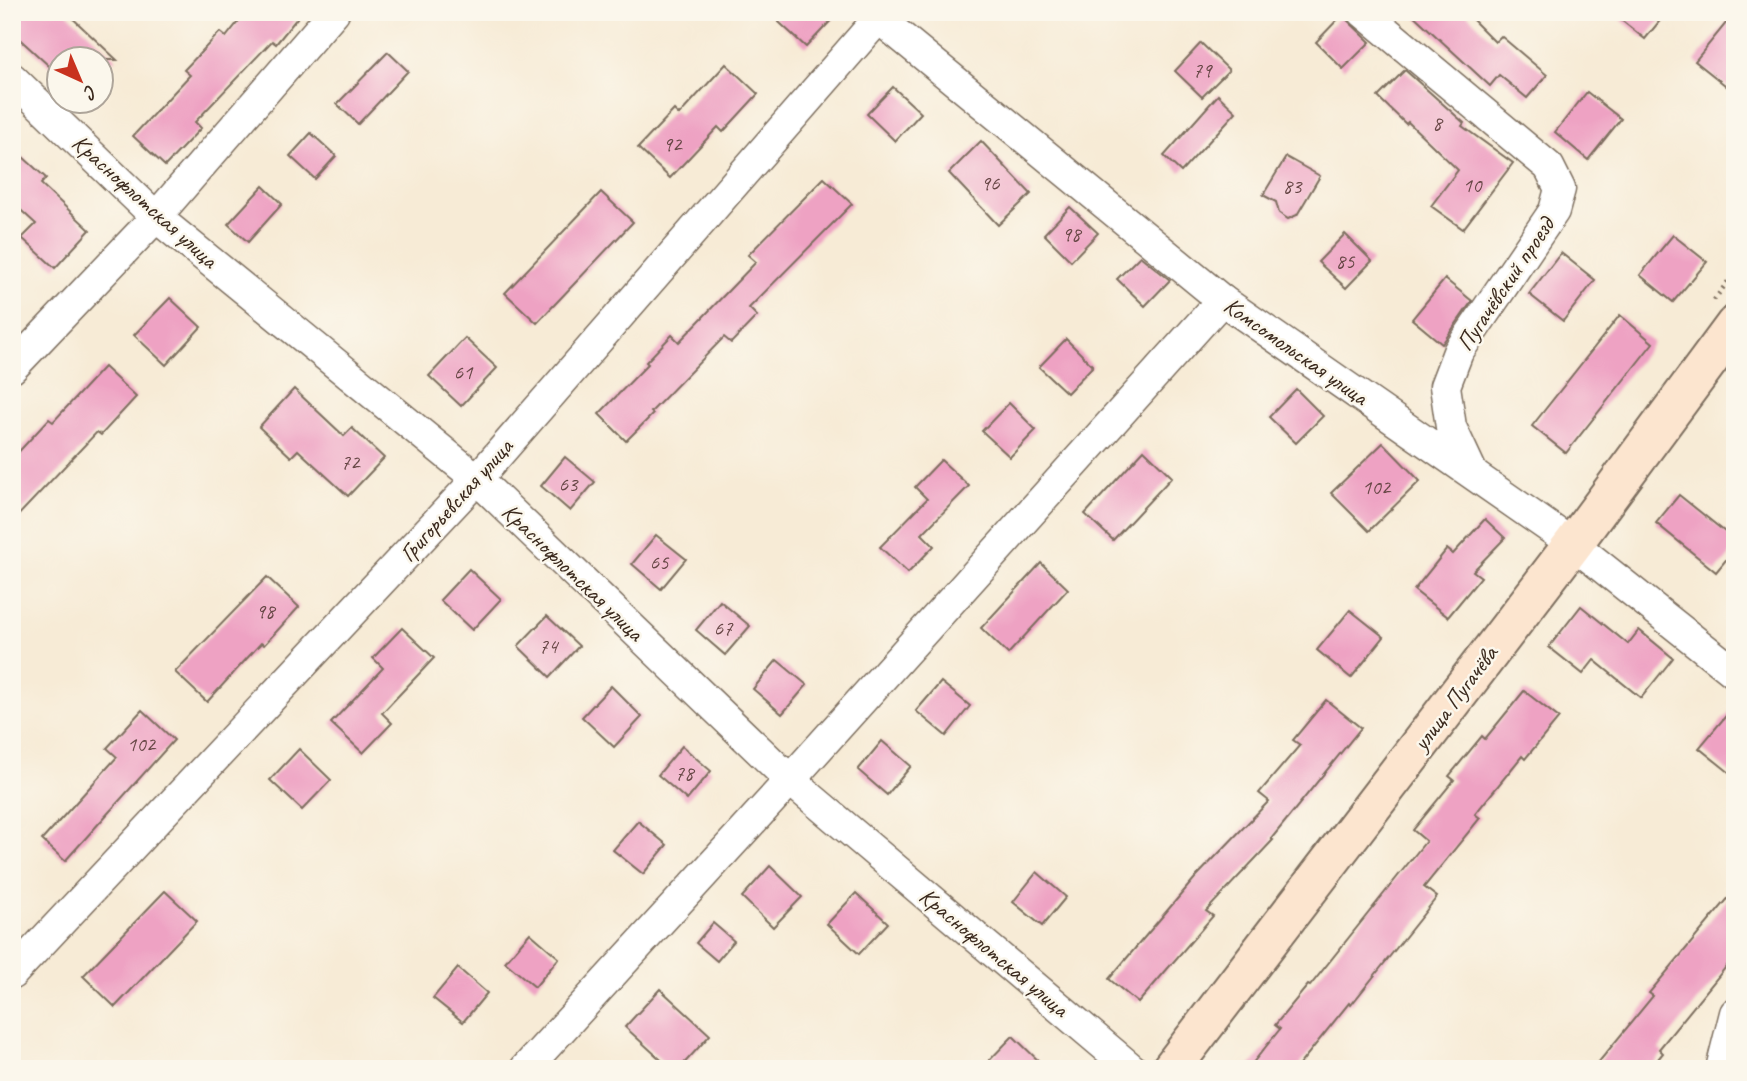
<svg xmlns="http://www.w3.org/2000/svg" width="1747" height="1081" font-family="Caveat,sans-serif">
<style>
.building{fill:#eea2c3}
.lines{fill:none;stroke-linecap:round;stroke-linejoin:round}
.minor-casing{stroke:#7d6e5e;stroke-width:33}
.secondary-casing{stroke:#7d6e5e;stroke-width:42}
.path{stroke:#7d6e5e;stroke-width:4.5;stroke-dasharray:2 5;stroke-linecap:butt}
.minor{stroke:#fff;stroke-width:30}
.secondary{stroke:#fce5cf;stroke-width:38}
.labels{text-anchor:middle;stroke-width:5;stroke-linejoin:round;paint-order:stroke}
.number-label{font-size:21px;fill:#684847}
.street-label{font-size:24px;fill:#3b2a1e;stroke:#fbf7ec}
</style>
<rect width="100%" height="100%" fill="#fbf7ec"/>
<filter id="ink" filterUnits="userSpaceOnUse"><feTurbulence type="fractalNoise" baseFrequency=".0143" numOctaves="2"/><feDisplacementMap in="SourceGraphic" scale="14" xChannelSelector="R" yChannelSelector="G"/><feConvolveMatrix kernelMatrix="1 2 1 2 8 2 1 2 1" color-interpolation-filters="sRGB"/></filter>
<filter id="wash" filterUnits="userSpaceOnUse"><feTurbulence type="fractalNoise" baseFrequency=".00686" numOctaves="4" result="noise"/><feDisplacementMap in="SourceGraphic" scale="28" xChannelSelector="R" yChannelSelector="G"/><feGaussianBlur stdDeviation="1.57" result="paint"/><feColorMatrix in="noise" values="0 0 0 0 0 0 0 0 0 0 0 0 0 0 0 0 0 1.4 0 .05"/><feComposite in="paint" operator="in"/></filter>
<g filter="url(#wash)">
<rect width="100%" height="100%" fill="#f7ebd6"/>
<g id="blocks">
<g class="building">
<path d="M12 12H66L117 60H60V76L12 32Z"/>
<path d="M246 12H302L276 44 272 41 195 122 201 128 165 166 133 136 190 75 184 70 220 32 226 37Z"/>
<path d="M768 12H839L806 47Z"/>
<path d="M1410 12H1465L1495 42 1501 36 1547 75 1527 98 1499 75 1490 86Z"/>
<path d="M1611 12H1667L1645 39Z"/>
<path d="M1735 12V93L1695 61Z"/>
<path d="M1342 15 1370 42 1343 69 1316 42Z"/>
<path d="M1201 43 1229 70 1202 97 1175 71Z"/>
<path d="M388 52 408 71 358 124 337 104Z"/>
<path d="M726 64 758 94 723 132 718 127 670 178 638 148 674 110 679 115Z"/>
<path d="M1405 70 1464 123 1462 126 1513 163 1463 229 1431 206 1458 170 1408 122 1406 124 1378 97Z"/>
<path d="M893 87 921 113 895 141 867 114Z"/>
<path d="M1587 92 1621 119 1588 160 1555 132Z"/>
<path d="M1218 95 1236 112 1181 172 1164 156Z"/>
<path d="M311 133 336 156 315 179 290 156Z"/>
<path d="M981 141 1031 194 998 225 949 173Z"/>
<path d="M23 157 46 178 41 184 90 230 55 268 22 238 36 224 12 202V168Z"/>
<path d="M1286 157 1320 176 1297 215 1288 219 1279 213 1276 202 1263 195Z"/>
<path d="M824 178 852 204 749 308 757 316 731 343 724 337 651 412 653 414 626 441 599 414 648 364 646 362 672 335 679 342 756 262 748 255Z"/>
<path d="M263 186 282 204 248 242 228 224Z"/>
<path d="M601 192 633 222 537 323 505 293Z"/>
<path d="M1070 207 1098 233 1071 261 1044 234Z"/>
<path d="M1345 234 1372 261 1346 288 1318 262Z"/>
<path d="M1673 235 1707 262 1673 302 1640 275Z"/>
<path d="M1561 253 1595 280 1563 321 1529 294Z"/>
<path d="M1140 256 1170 280 1145 306 1117 279Z"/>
<path d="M1445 279 1472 301 1442 344 1412 319Z"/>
<path d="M170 298 201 327 166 365 134 335Z"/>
<path d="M1620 315 1653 343 1566 453 1532 426Z"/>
<path d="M465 338 497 368 461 406 429 376Z"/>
<path d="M1066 339 1093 366 1067 393 1039 367Z"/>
<path d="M104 367 136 397 101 435 97 432 12 522V459L49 419 53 422Z"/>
<path d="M294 389 344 436 352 428 384 458 348 496 298 450 291 457 259 427Z"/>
<path d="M1296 389 1323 416 1296 443 1269 417Z"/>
<path d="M1009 403 1036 430 1010 457 982 431Z"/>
<path d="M1383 443 1420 481 1369 531 1331 493Z"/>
<path d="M1144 450 1172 477 1113 540 1085 514Z"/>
<path d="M565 457 595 482 570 511 541 486Z"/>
<path d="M941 460 969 486 922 534 934 546 908 573 880 547 927 499 915 487Z"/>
<path d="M1679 495 1735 540V549L1716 572 1656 523Z"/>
<path d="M1485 519 1505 538 1473 571 1481 577 1448 617 1414 590 1447 549 1453 554Z"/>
<path d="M656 535 686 559 661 589 632 564Z"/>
<path d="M1041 563 1068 589 1008 654 981 628Z"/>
<path d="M469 569 501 599 472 630 440 600Z"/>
<path d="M267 577 299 607 264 645 261 643 207 702 175 672Z"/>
<path d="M720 601 750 626 725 655 696 630Z"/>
<path d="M1581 606 1628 644 1639 630 1673 658 1641 698 1594 660 1583 674 1549 647Z"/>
<path d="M1350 610 1384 637 1351 678 1317 650Z"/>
<path d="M547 616 579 646 550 677 518 646Z"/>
<path d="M402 628 434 658 382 713 392 723 363 753 331 723 383 668 373 658Z"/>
<path d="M777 660 807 685 782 714 753 689Z"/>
<path d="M941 682 970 706 946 736 916 711Z"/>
<path d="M611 686 642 717 614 747 582 717Z"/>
<path d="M1524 691 1559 718 1525 759 1522 756 1475 814 1480 818 1424 887 1437 897 1351 1005 1349 1003 1296 1069H1248L1280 1029 1275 1025 1308 985 1310 986 1426 841 1413 830 1454 780 1449 776 1482 736 1485 739Z"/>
<path d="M1326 700 1361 728 1271 839 1273 840 1206 911 1213 916 1138 1003 1109 979 1195 878 1269 801 1259 793 1300 745 1293 740Z"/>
<path d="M1735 705V777L1699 748Z"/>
<path d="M142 710 174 740 65 861 42 840 117 757 107 748Z"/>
<path d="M882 741 911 766 887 795 858 770Z"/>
<path d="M682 746 711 771 687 800 658 775Z"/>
<path d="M299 749 331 780 302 810 270 780Z"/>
<path d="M638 821 667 845 643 874 613 850Z"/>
<path d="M770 866 802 897 773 927 742 897Z"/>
<path d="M1037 872 1066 897 1042 926 1013 902Z"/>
<path d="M1735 890V956L1659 1049 1663 1053 1650 1069H1593L1653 996 1649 993Z"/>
<path d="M165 891 197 921 115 1007 83 976Z"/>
<path d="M856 893 888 923 859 954 827 924Z"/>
<path d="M713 923 734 941 717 961 696 943Z"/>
<path d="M530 933 559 958 535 987 505 962Z"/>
<path d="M458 968 487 993 463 1022 433 998Z"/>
<path d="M660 989 710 1035 679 1069H671L625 1027Z"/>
<path d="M1013 1036 1047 1069H981Z"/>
</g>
</g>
</g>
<g filter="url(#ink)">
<use href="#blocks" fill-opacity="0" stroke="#7d6e5e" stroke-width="2"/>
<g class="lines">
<g class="minor-casing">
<g id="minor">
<path d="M871 12 1222 300 1573 544 1735 673"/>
<path d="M1363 12 1549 167 1560 189 1554 211 1458 352 1445 386 1451 427 1472 472"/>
<path d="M12 78 156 217 477 479 790 780 1132 1069"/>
<path d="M12 368 156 217 334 12"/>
<path d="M12 974 477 479 884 12"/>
<path d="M525 1069 790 780 1222 300"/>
<path d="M1721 1069 1735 1013"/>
</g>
</g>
<g class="secondary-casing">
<path id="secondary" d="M1171 1069 1573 544 1735 325"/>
</g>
<path class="path" d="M1714 300 1735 272"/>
<use href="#minor" class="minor"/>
<use href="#secondary" class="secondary"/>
</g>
</g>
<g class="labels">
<g class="number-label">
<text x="1202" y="77">79</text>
<text x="1437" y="130">8</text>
<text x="672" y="151">92</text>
<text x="990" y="190">96</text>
<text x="1472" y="192">10</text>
<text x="1292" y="193">83</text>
<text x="1071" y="241">98</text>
<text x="1345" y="268">85</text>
<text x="463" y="379">61</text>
<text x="350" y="469">72</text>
<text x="568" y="491">63</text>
<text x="1376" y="494">102</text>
<text x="659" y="569">65</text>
<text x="265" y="618">98</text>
<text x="723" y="635">67</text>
<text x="548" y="653">74</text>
<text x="141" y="751">102</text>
<text x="684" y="780">78</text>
</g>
<g class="street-label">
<text transform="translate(145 201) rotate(42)" y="8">Краснофлотская улица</text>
<text transform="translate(1505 284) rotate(-56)" y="8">Пугачёвский проезд</text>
<text transform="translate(1296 351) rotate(35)" y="8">Комсомольская улица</text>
<text transform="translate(456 500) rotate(-48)" y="8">Григорьевская улица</text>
<text transform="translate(573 572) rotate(44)" y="8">Краснофлотская улица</text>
<text transform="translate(1455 698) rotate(-53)" y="8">улица Пугачёва</text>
<text transform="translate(994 952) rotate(40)" y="8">Краснофлотская улица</text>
</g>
</g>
<rect width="1747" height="1081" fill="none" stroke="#fbf7ec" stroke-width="42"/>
<g transform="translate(80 80) rotate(136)"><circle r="33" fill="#fbf7ec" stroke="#aea59a" stroke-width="2"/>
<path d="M0-5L12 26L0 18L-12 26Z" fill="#c8321e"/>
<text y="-10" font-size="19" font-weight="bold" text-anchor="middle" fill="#3b2a1e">С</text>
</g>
</svg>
